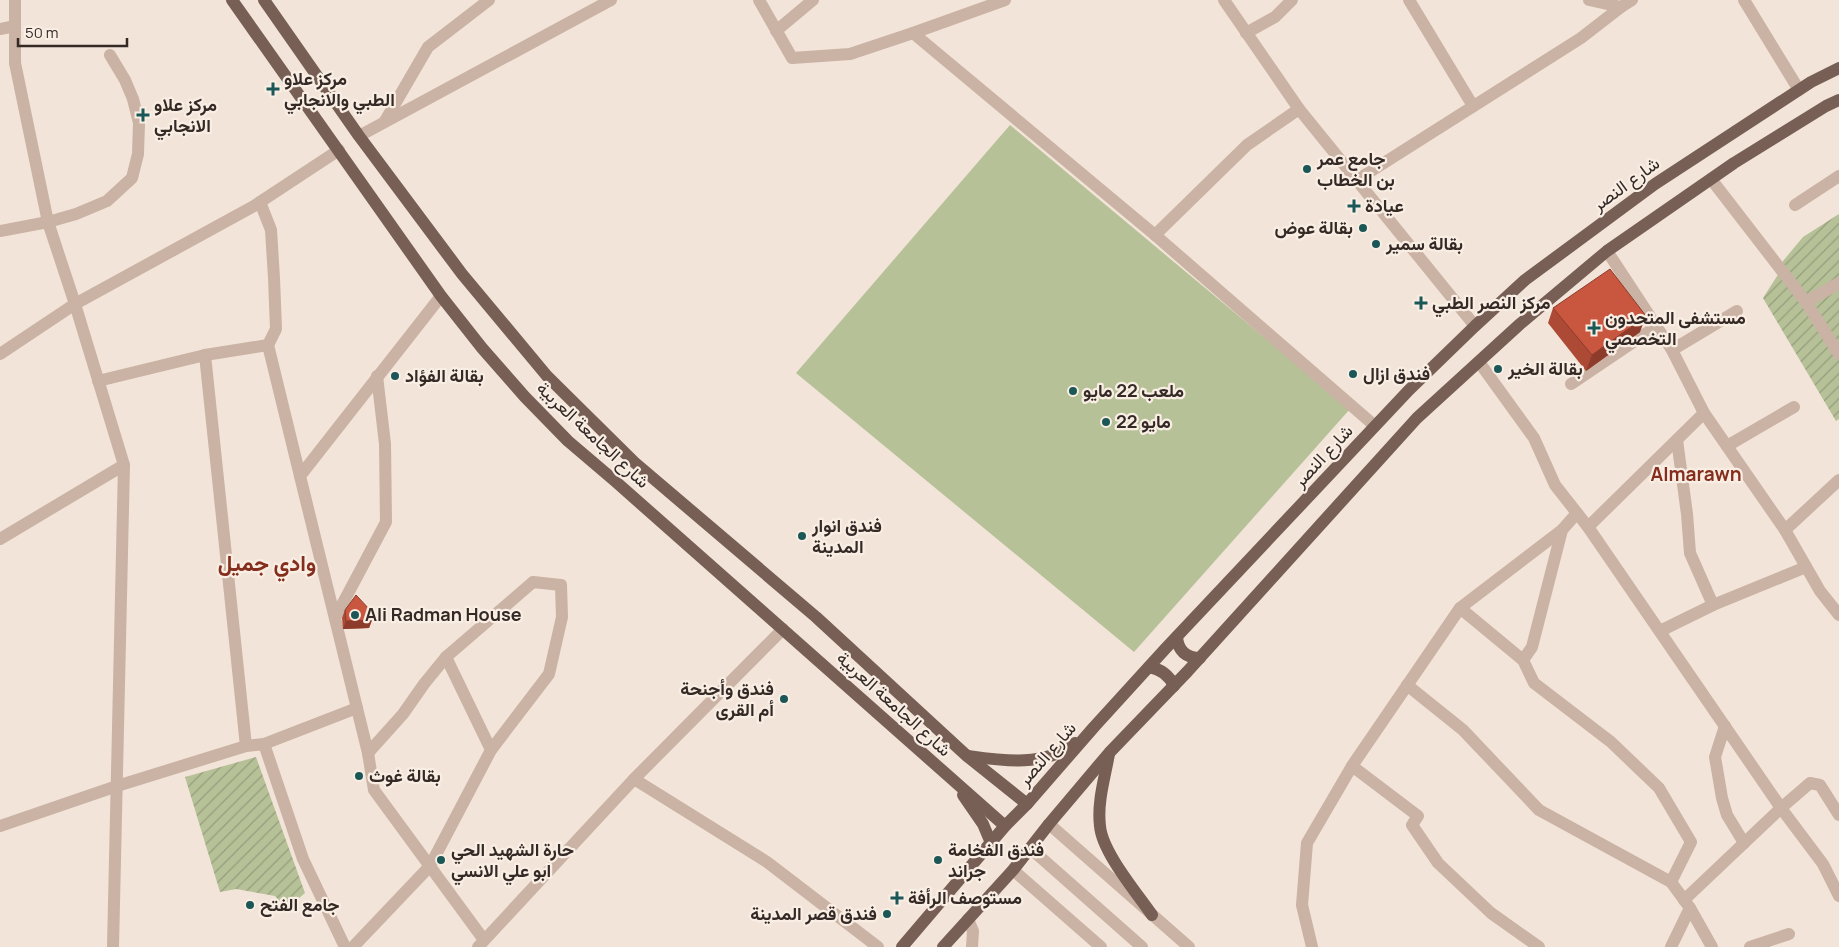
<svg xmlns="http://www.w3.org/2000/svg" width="1839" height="947" font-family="Manrope,Vazirmatn,sans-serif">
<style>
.park{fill:#b6c198}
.garden{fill:url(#garden-furrows)}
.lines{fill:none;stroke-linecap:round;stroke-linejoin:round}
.minor{stroke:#cab2a4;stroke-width:12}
.major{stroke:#775f56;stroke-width:12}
.wall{fill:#ad4a36}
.shaded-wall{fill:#8d3c2c}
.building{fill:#c9563f;stroke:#8d3c2c}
.poi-dot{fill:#1b5756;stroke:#f9eee4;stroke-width:2}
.labels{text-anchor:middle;stroke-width:4.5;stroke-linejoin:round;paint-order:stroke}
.poi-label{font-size:18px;font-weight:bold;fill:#352926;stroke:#f9eee4;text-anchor:start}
.street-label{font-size:18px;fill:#352926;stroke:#f9eee4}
.neighbourhood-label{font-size:19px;font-weight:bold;fill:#862e1d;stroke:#f9eee4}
.district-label{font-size:22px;font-weight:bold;fill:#862e1d;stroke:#f9eee4}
</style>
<defs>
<pattern id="garden-furrows" width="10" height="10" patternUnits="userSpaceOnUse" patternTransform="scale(1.25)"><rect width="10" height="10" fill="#b6c198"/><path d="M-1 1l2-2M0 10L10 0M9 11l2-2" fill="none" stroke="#959d7c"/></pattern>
</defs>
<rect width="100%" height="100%" fill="#f2e4d8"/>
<path class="park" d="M1010 125 1350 409 1134 652 796 373Z"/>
<g class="garden">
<path d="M1839 214V419L1836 421 1763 298 1779 273 1783 261 1803 237Z"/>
<path d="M256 757 305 893 286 909 275 896 236 889 220 892 185 777Z"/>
</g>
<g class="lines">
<g class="minor">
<path d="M15 0V63L48 222 75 304 124 465 113 947"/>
<path d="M759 0 792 58 850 54 913 33 1005 0"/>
<path d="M1224 0 1299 109 1475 326"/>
<path d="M1409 0 1473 106"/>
<path d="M1589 0 1621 7 1632 0"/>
<path d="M1744 0 1799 90"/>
<path d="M0 29 15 26"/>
<path d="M776 31 813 0"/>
<path d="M913 33 1155 235 1375 426"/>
<path d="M1246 33 1275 17 1292 0"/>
<path d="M385 121 428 47 489 0"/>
<path d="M359 136 611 0"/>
<path d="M1711 179 1806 302 1839 354"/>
<path d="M1357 180 1581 38 1621 7"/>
<path d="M260 202 271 230 274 278 276 329 268 345"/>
<path d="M1795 205 1839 176"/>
<path d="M0 231 48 222 76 214 107 201 132 178 138 154 139 123 133 99 125 80 110 55"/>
<path d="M1155 235 1247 145 1299 109"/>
<path d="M1607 251 1672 350 1704 413 1785 530 1839 480"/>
<path d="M441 296 300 476 368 753 374 790 484 940"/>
<path d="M1806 302 1839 283"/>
<path d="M1672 350 1737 311"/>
<path d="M0 354 75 304 254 206 339 150"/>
<path d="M1479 362 1534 438 1555 485 1588 527 1704 413"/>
<path d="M98 381 205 355"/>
<path d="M1571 384 1657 326"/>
<path d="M1727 446 1794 407"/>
<path d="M1588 527 1781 808 1810 783 1820 785 1839 815"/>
<path d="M1785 530 1820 591 1839 615"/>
<path d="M0 539 124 465"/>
<path d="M1713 605 1806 567"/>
<path d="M1460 608 1523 660 1534 683 1611 742 1659 788 1691 842 1671 882"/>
<path d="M335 618 386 522 385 444 377 376"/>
<path d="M1660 631 1713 605 1690 553 1687 514 1677 440"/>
<path d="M446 657 491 750"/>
<path d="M1523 660 1532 647 1562 530"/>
<path d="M1407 685 1463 730 1539 810 1671 882 1690 908"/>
<path d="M1725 726 1715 757 1722 798 1727 815 1744 843"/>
<path d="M264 744 303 859 345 947"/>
<path d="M246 746 205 355 268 345 300 476"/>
<path d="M1352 766 1418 816 1412 825 1438 863 1491 913 1539 947"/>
<path d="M634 779 767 862 878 947"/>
<path d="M1049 824 1189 947"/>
<path d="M0 826 117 786 246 746 264 744 357 708"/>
<path d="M1030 848 1142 947"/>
<path d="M1013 870 1101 947"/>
<path d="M1684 900 1781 808 1823 864 1839 896"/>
<path d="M968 919 973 931 972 947"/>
<path d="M353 947 430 866 491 750 549 674 562 617 561 585 533 582 446 657 424 684 403 714 368 753"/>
<path d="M478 947 634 779 783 629"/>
<path d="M1312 947 1302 905 1307 843 1352 766 1460 608 1562 530 1577 513"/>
<path d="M1671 947 1690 908 1712 947"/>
<path d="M1750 947 1789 934"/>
</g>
<g class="major">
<path d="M232 0 441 296 482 348 525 397 568 441 615 481 1005 826"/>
<path d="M264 0 359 136 462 274 547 376 634 462 816 617 967 756 1027 804"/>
<path d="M1177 637C1178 651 1186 658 1200 658"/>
<path d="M1149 667C1161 669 1169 675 1174 686"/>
<path d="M1109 754C1105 777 1097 802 1100 826 1102 852 1137 893 1152 915"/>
<path d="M969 756C1004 761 1045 767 1075 743"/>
<path d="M963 795 983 824 991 843"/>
<path d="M902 947 1005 826 1027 804 1094 727 1166 648 1409 390 1475 326 1525 280 1655 184 1811 82 1839 68"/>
<path d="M943 947 1013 870 1049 824 1109 753 1187 672 1417 418 1520 324 1607 251 1734 163 1826 106 1839 100"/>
</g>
</g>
<g class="wall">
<path d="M1553 308 1640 332 1586 371 1548 323Z"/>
<path d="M345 610 372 620 369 628 343 629 342 618Z"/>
</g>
<g class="shaded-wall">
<path d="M1646 316 1640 332 1586 371 1592 355Z"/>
<path d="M372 620 369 628 343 629 346 621Z"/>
</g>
<g class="building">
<path d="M1610 269 1646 316 1592 355 1553 308Z"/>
<path d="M356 595 371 611 372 620 346 621 345 610Z"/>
</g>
<g class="poi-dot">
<path d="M270.5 81.5h5v5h5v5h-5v5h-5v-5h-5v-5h5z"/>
<path d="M140.5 107.5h5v5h5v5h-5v5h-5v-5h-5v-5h5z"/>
<circle cx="1307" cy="169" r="5"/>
<path d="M1351.5 198.5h5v5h5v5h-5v5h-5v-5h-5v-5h5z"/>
<circle cx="1363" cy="228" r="5"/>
<circle cx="1376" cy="244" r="5"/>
<path d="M1418.5 295.5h5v5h5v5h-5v5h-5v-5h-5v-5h5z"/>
<path d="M1591.5 320.5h5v5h5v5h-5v5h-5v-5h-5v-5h5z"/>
<circle cx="1498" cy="369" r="5"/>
<circle cx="1353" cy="374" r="5"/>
<circle cx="395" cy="376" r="5"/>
<circle cx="1073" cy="391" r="5"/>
<circle cx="1106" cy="422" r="5"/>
<circle cx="802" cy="536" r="5"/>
<circle cx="355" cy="615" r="5"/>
<circle cx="784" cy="699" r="5"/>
<circle cx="359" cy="776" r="5"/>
<circle cx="441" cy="860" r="5"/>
<circle cx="938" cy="860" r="5"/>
<path d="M894.5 890.5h5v5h5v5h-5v5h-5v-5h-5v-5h5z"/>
<circle cx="250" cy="905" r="5"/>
<circle cx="887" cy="914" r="5"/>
</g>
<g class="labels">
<g class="poi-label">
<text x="284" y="85">مركز علاو<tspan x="284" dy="21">الطبي والانجابي</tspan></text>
<text x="154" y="111">مركز علاو<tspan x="154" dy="21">الانجابي</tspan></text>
<text x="1317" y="165">جامع عمر<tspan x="1317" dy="21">بن الخطاب</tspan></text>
<text x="1365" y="212">عيادة</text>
<text x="1353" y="234" text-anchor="end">بقالة عوض</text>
<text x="1386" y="250">بقالة سمير</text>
<text x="1432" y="309">مركز النصر الطبي</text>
<text x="1605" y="324">مستشفى المتحدون<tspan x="1605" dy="21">التخصصي</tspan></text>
<text x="1508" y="375">بقالة الخير</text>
<text x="1363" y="380">فندق ازال</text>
<text x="405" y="382">بقالة الفؤاد</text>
<text x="1083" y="397">ملعب 22 مايو</text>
<text x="1116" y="428">22 مايو</text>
<text x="812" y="532">فندق انوار<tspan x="812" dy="21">المدينة</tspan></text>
<text x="365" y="621">Ali Radman House</text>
<text x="774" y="695" text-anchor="end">فندق وأجنحة<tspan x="774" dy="21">أم القرى</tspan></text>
<text x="369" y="782">بقالة غوث</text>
<text x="451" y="856">حارة الشهيد الحي<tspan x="451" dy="21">ابو علي الانسي</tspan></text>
<text x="948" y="856">فندق الفخامة<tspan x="948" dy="21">جراند</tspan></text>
<text x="908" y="904">مستوصف الرأفة</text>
<text x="260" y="911">جامع الفتح</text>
<text x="877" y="920" text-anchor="end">فندق قصر المدينة</text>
</g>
<g class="street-label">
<text transform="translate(1626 184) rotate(-36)" y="6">شارع النصر</text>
<text transform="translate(593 435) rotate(43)" y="6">شارع الجامعة العربية</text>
<text transform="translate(1323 456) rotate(-47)" y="6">شارع النصر</text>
<text transform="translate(894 704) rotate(42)" y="6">شارع الجامعة العربية</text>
<text transform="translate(1047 754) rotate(-49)" y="6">شارع النصر</text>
</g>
<g class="neighbourhood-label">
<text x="1696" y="481">Almarawn</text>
</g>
<g class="district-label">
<text x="267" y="571">وادي جميل</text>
</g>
</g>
<path d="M18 38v8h109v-8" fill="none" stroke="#352926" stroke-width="2.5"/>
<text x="25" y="38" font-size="15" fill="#352926" stroke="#f9eee4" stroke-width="4" paint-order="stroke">50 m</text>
</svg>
